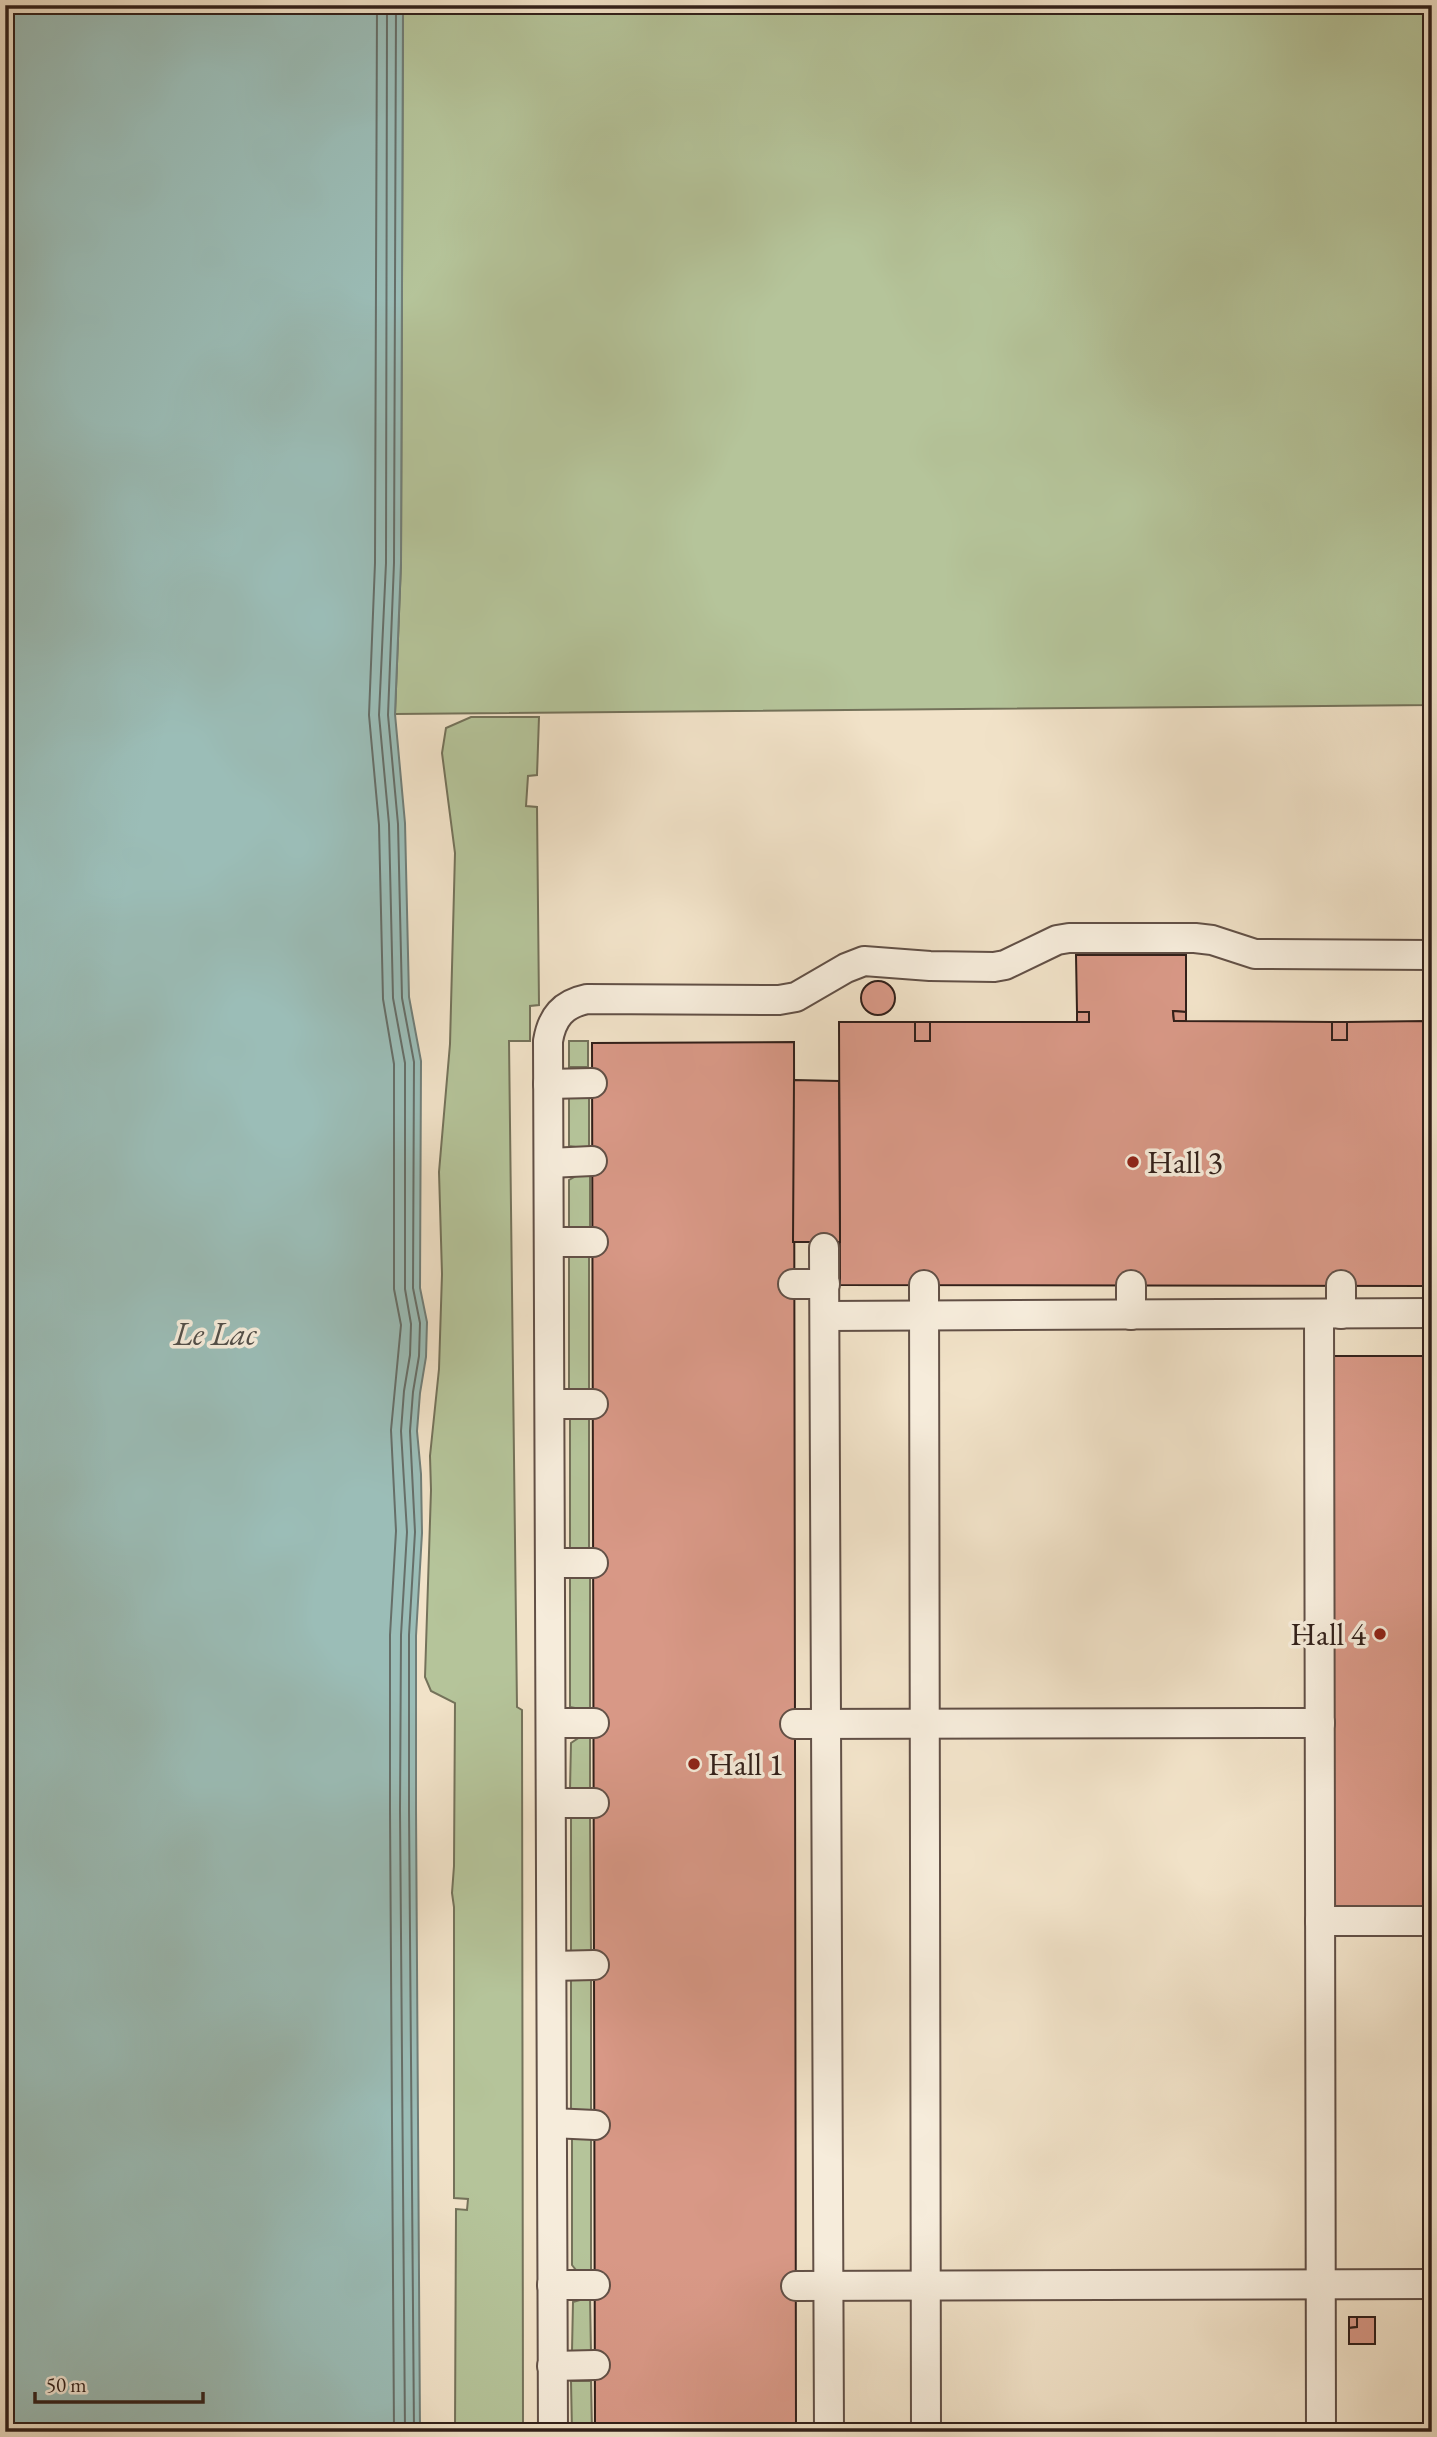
<svg xmlns="http://www.w3.org/2000/svg" width="1437" height="2437" font-family="'EB Garamond',serif">
<style>
.green{fill:#b5c49a;stroke:#74725a;stroke-width:2}
.water{fill:#9bbdb7;stroke:#717e78;stroke-width:2}
.lines{fill:none;stroke-linecap:round;stroke-linejoin:round}
.shore{stroke:#666e68;stroke-width:2}
.building{fill:#d89886;stroke:#32201a;stroke-width:2}
.minor-casing{stroke:#625046;stroke-width:32}
.minor{stroke:#f6ecdb;stroke-width:28}
.poi-dot{fill:#8f2418;stroke:#f6ecdb;stroke-width:2.5}
.labels{text-anchor:middle;stroke-width:7;stroke-linejoin:round;paint-order:stroke}
.poi-label{font-size:32px;fill:#32201a;stroke:#f6ecdb;text-anchor:start}
.water-label{font-size:33px;font-style:italic;fill:#524f49;stroke:#f6ecdb}
</style>
<rect width="100%" height="100%" fill="#f1e2c8"/>
<filter id="stains"><feTurbulence type="fractalNoise" baseFrequency=".00286" numOctaves="4"/><feColorMatrix values="0 0 0 0 .2 0 0 0 0 .09 0 0 0 0 .02 0 0 0 .5 -.17"/></filter>
<radialGradient id="worn" r=".72"><stop offset=".6" stop-color="#630" stop-opacity="0"/><stop offset="1" stop-color="#630" stop-opacity=".3"/></radialGradient>
<g class="green">
<path d="M403 5H1432V705L395 714 401 563Z"/>
<path d="M471 717H539L537 775 528 776 526 806 537 807 539 1005 530 1006V1041H509L517 1707 522 1710 523 2432H455L456 2209 467 2210 468 2199 454 2198V1907L452 1893 454 1866 455 1703 431 1691 425 1677 431 1490 430 1456 439 1369 442 1274 439 1172 450 1044 455 853 442 753 446 728Z"/>
<rect x="569" y="1041" width="19" height="26"/>
<path d="M569 1096H589V1149L569 1146Z"/>
<path d="M578 1175 590 1176V1229L569 1228V1180Z"/>
<rect x="569" y="1257" width="20" height="132"/>
<rect x="570" y="1417" width="19" height="132"/>
<path d="M570 1578H590V1711L570 1707Z"/>
<path d="M580 1737H590V1790L570 1789 571 1743Z"/>
<path d="M571 1818H590L591 1951H571Z"/>
<rect x="571" y="1978" width="20" height="133"/>
<path d="M572 2139H591V2273L576 2270 572 2265Z"/>
<path d="M590 2297 591 2353 572 2351 573 2302Z"/>
<path d="M571 2381H591L592 2432H572Z"/>
</g>
<path class="water" d="M5 5H403L401 563 395 714 405 823 409 997 421 1061 420 1288 427 1322 426 1357 420 1393 417 1431 421 1474 422 1533 416 1636V1810L420 2432H5Z"/>
<g class="lines">
<g class="shore">
<path d="M377 5 375 563 369 715 379 825 383 999 394 1064V1289L401 1325 391 1430 396 1531 390 1635V1810L394 2432"/>
<path d="M387 5 386 563 379 715 389 824 393 998 405 1063V1289L411 1324 410 1355 404 1391 401 1431 407 1532 401 1635 400 1810 405 2432"/>
<path d="M396 5 394 563 388 715 398 824 402 998 414 1062 413 1288 420 1323 419 1356 413 1392 410 1431 415 1532 409 1635V1810L414 2432"/>
</g>
</g>
<g class="building">
<path d="M1076 955H1186V1012L1173 1011 1174 1021 1332 1022V1040H1347V1022L1426 1021 1428 1286 840 1285 839 1022H915V1041H930V1022H1089V1012H1077Z"/>
<circle cx="878" cy="998" r="17"/>
<path d="M1173 1011 1186 1012V1021H1174Z"/>
<rect x="1077" y="1012" width="12" height="10"/>
<rect x="915" y="1022" width="15" height="19"/>
<rect x="1332" y="1022" width="15" height="18"/>
<path d="M794 1042 796 2432H595L592 1043Z"/>
<path d="M794 1080 839 1081 840 1242H793Z"/>
<path d="M1327 1356H1432V1913H1329Z"/>
<path d="M1349 2317H1357V2327L1349 2328Z"/>
<path d="M1357 2317H1375V2344H1349V2328L1357 2327Z"/>
</g>
<g class="lines">
<g class="minor-casing">
<g id="minor">
<path d="M548 1084 592 1083"/>
<path d="M549 1163 592 1161"/>
<path d="M549 1242H593"/>
<path d="M824 1248 829 2432"/>
<path d="M793 1284H825"/>
<path d="M924 1285 926 2432"/>
<path d="M1131 1285V1315"/>
<path d="M1319 1314 1321 2432"/>
<path d="M1341 1314V1285"/>
<path d="M826 1316 1432 1313"/>
<path d="M550 1404H593"/>
<path d="M550 1563H593"/>
<path d="M551 1723H594"/>
<path d="M795 1724 1320 1723"/>
<path d="M551 1803H594"/>
<path d="M1320 1921H1432"/>
<path d="M552 1966 594 1965"/>
<path d="M552 2123 595 2125"/>
<path d="M552 2285H595"/>
<path d="M796 2286 1432 2284"/>
<path d="M552 2366 595 2365"/>
<path d="M553 2432 548 1041C552 1017 563 1004 587 999L779 1000 796 997 846 968 864 961 930 966 994 967 1005 965 1057 940 1069 938H1195L1212 940 1255 954 1432 955"/>
</g>
</g>
<use href="#minor" class="minor"/>
</g>
<g class="poi-dot">
<circle cx="1133" cy="1162" r="7"/>
<circle cx="1380" cy="1634" r="7"/>
<circle cx="694" cy="1764" r="7"/>
</g>
<g class="labels">
<g class="poi-label">
<text x="1147" y="1173">Hall 3</text>
<text x="1366" y="1645" text-anchor="end">Hall 4</text>
<text x="708" y="1775">Hall 1</text>
</g>
<g class="water-label">
<text x="215" y="1345">Le Lac</text>
</g>
</g>
<rect width="1437" height="2437" fill="none" stroke="#f1e2c8" stroke-width="28"/>
<rect x="7" y="7" width="1423" height="2423" fill="none" stroke="#32201a" stroke-width="3.5"/>
<rect x="14" y="14" width="1409" height="2409" fill="none" stroke="#32201a" stroke-width="2"/>
<path d="M35 2392v10h168v-10" fill="none" stroke="#32201a" stroke-width="3.5"/>
<text x="46" y="2392" font-size="21" fill="#32201a" stroke="#f6ecdb" stroke-width="5" paint-order="stroke">50 m</text>
<rect width="100%" height="100%" filter="url(#stains)"/>
<rect width="100%" height="100%" fill="url(#worn)"/>
</svg>
